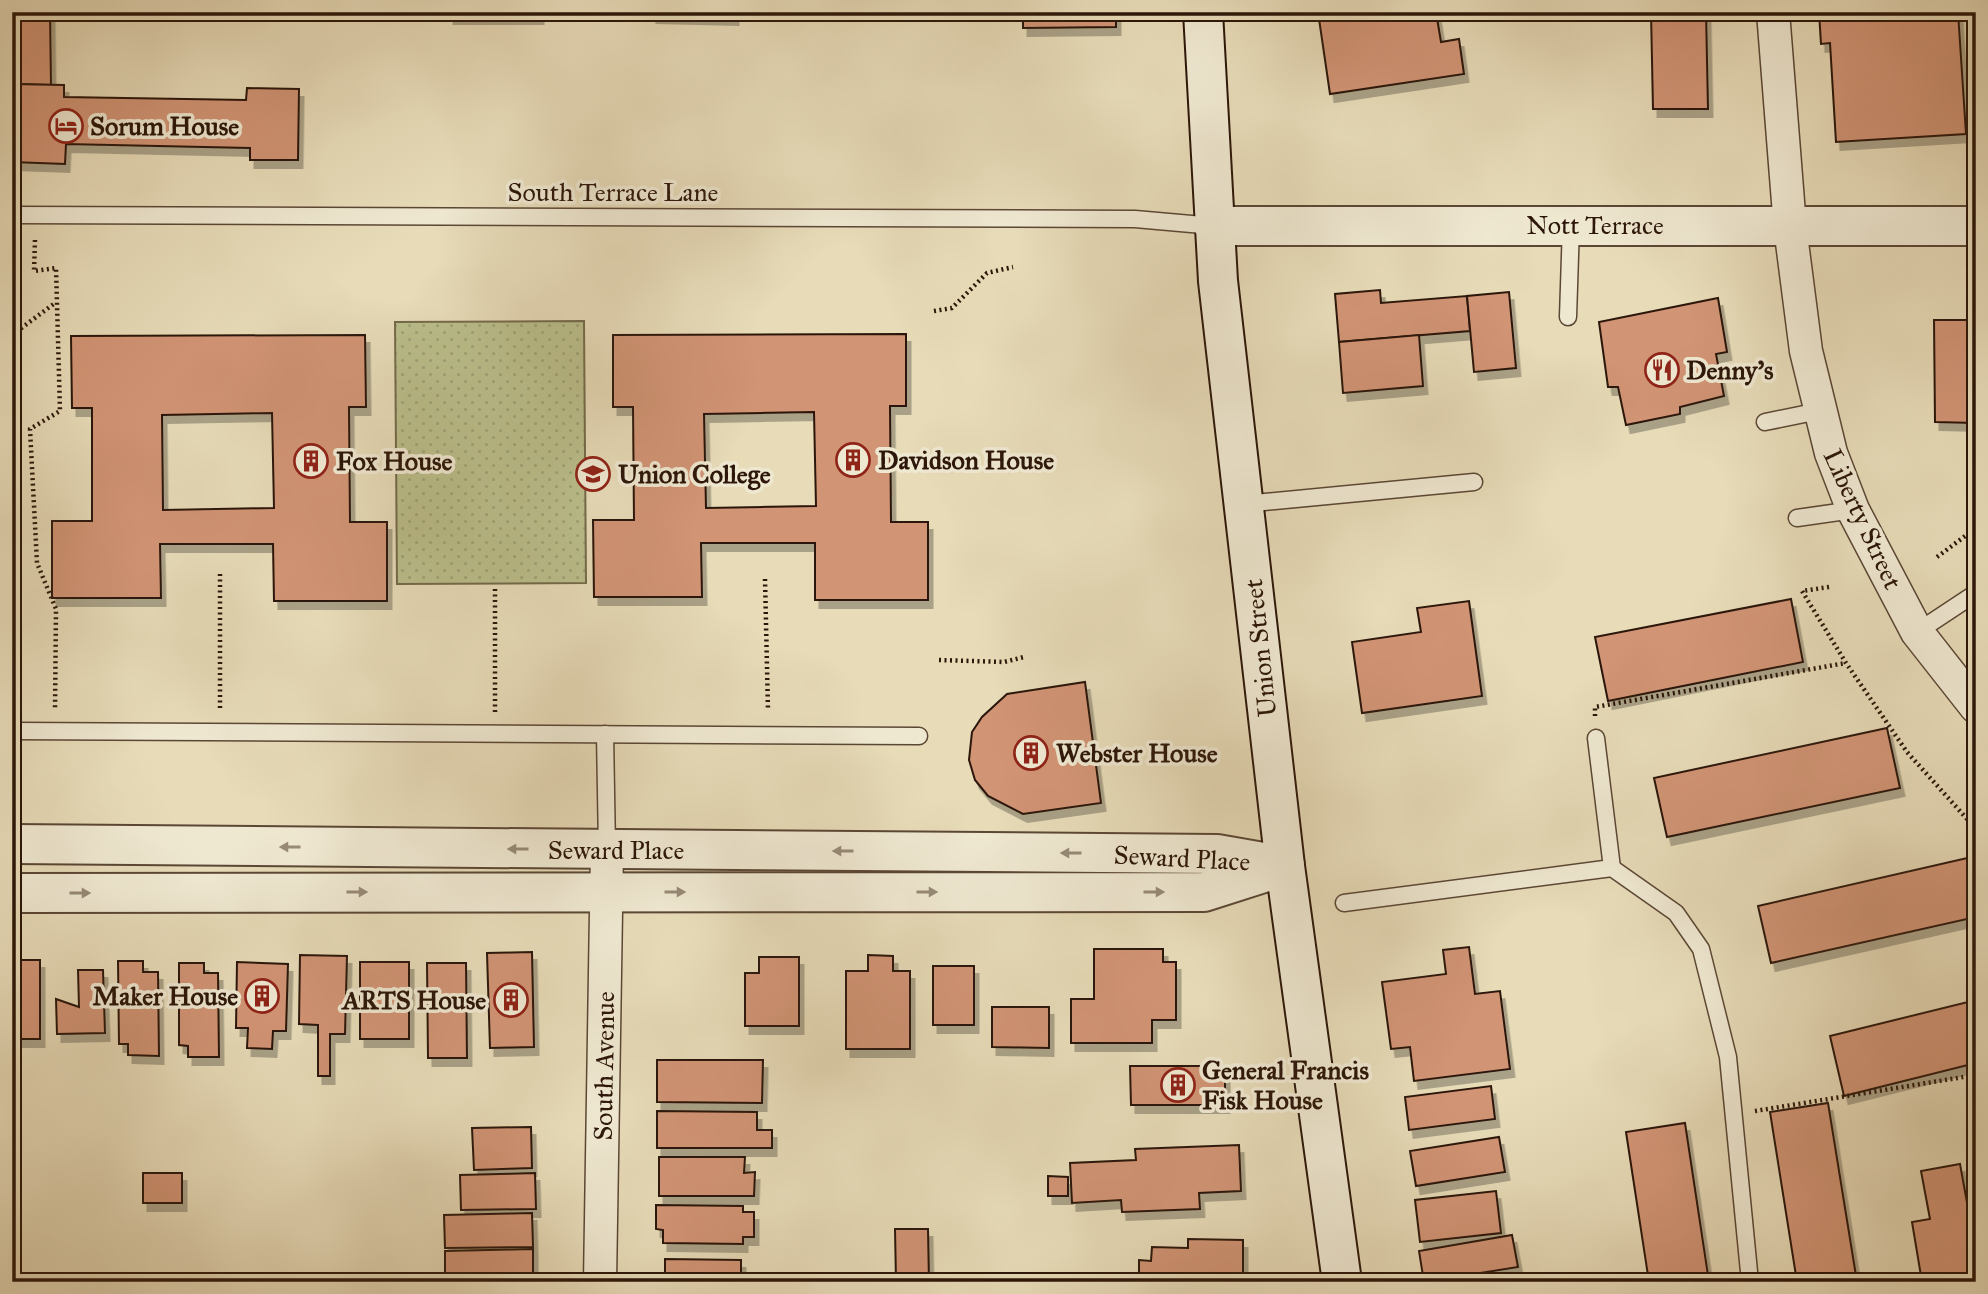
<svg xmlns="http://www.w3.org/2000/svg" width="1988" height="1294" font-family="'IM FELL Great Primer',serif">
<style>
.grass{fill:url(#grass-dots);stroke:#736a4a;stroke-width:2}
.building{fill:#d19475;stroke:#2c1609;stroke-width:2;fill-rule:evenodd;filter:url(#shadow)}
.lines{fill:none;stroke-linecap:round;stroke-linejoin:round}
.service-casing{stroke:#5b4735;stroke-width:19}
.minor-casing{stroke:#5b4735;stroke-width:35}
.tertiary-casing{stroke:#5b4735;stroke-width:42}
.secondary-casing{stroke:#2c1609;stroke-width:42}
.path{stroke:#2c1609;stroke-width:4.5;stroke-dasharray:2 3.5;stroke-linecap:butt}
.service{stroke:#efe8d1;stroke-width:16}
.minor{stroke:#efe8d1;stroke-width:32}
.tertiary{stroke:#efe8d1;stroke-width:38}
.secondary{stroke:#efe8d1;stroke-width:38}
.oneway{fill:#978a77}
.labels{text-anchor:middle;stroke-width:7;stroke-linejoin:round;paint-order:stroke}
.poi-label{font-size:26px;font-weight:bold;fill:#2c1609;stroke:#efe8d1;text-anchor:start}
.street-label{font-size:26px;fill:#2c1609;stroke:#efe8d1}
</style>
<defs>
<pattern id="grass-dots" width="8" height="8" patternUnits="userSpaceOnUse" patternTransform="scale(1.75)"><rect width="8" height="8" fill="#babe8b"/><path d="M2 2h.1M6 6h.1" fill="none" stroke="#a0a377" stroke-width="1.8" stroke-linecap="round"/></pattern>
<filter id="shadow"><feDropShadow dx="4.5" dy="8" stdDeviation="0" flood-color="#0004"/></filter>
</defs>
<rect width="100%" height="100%" fill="#e7dbb8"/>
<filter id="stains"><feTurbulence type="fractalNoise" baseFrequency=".00286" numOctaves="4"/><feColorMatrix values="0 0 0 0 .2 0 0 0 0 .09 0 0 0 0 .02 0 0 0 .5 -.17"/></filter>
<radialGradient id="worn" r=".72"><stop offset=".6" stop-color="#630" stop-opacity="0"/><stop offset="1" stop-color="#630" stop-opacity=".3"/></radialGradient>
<path class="grass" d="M584 321 586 583 397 584 395 322Z"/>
<g class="building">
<path d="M12 12H50L51 85 12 84Z"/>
<rect x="449" y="12" width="90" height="4"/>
<path d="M653 12H734V17L652 15Z"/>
<path d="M1023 12H1116V27L1023 28Z"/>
<path d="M1318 12H1436L1441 42 1459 39 1464 74 1330 94Z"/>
<path d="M1651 12H1706L1708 109H1653Z"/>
<path d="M1819 12H1958L1966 134 1836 142 1830 43 1821 44Z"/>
<path d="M12 84 64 85V97L246 100 247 88 299 89 298 160H250V148L66 144 65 164 12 162Z"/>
<path d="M1380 290 1381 303 1467 296 1470 331 1339 342 1335 294Z"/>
<path d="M1509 292 1516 368 1474 372 1467 296Z"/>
<path d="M1718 298 1727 352 1716 354 1724 396 1680 407V414L1626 425 1618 387H1608L1599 322Z"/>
<path d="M1934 320H1976V423L1935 422Z"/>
<path d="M906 334V406H890L891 522H928V600H815V543H701L702 597H594L593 520H634L633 407H613V335ZM814 412 816 506 706 508 704 414Z"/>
<path d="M365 335 366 407H349L350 522H387V601H274L273 544H160L161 598H52V521H92V408H72L71 336ZM272 413 274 508 163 510 162 415Z"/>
<path d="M1419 335 1423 386 1343 393 1339 342Z"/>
<path d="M1791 599 1803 662 1608 701 1595 637Z"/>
<path d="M1469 601 1482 696 1362 713 1352 642 1421 632 1417 608Z"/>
<path d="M1085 682 1101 803 1023 814 988 796 975 780 969 760 972 732 982 717 1007 694Z"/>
<path d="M1887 728 1900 788 1667 837 1654 778Z"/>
<path d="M1976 856V917L1771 963 1758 906Z"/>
<path d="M1469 947 1475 994 1500 991 1510 1069 1414 1081 1410 1047 1391 1049 1382 982 1446 974 1443 950Z"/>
<path d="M1094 949H1163V962H1176V1020H1152V1043H1071V999H1094Z"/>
<path d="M532 952 534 1047 490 1048 487 953Z"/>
<path d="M300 955 347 956 345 1034H330V1076H318V1025L299 1024Z"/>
<path d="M868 955 893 956V971H910V1049H846V971H868Z"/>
<path d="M759 957H799V1026H745V973H759Z"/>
<rect x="12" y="960" width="28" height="79"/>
<path d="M118 961H143V972H158L159 1056 128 1055V1044H119Z"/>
<path d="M237 962 288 964 286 1031H273L272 1049 247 1048 248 1028H236Z"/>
<rect x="360" y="962" width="49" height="77"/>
<path d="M179 963H204V973H218L219 1057H188V1046L179 1045Z"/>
<path d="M427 963H466L467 1058H428Z"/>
<rect x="933" y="966" width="41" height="59"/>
<path d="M78 970H103L105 1033 57 1034 56 999 79 1007Z"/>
<path d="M1976 1000V1063L1844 1096 1830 1036Z"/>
<path d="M992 1007H1049V1048L992 1047Z"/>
<path d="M657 1060H763L762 1103 657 1102Z"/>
<path d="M1130 1066H1225V1105H1131Z"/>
<path d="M1491 1086 1495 1119 1409 1130 1405 1097Z"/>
<path d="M1828 1103 1857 1282H1797L1770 1112Z"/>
<path d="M657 1111 757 1112V1130H772V1148H657Z"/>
<path d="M1685 1123 1709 1282H1649L1626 1132Z"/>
<path d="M531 1127 532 1168 474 1170 472 1128Z"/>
<path d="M1499 1137 1505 1172 1416 1186 1410 1151Z"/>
<path d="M1239 1145 1241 1191 1199 1193 1200 1209 1122 1212 1121 1200 1072 1203 1070 1163 1136 1160 1135 1149Z"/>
<path d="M659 1157H745L744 1173 755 1172 754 1196H659Z"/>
<path d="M1960 1164 1976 1252V1282H1922L1912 1222 1930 1219 1921 1171Z"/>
<rect x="143" y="1173" width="39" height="30"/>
<path d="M535 1173 536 1209 461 1210 460 1175Z"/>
<path d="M1048 1176 1068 1177V1196H1048Z"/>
<path d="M1496 1191 1501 1233 1420 1242 1415 1200Z"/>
<path d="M656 1205 743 1206V1212H754V1237H743V1244L663 1243V1230L656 1229Z"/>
<path d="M532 1213 533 1247 445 1248 444 1215Z"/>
<path d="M895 1229H928L929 1282H896Z"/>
<path d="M1512 1235 1518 1267 1424 1282 1419 1251Z"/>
<path d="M1188 1239 1243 1240V1282H1139V1260L1151 1261 1152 1247 1188 1248Z"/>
<path d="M533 1249V1282H445V1251Z"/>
<path d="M665 1259 741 1260V1282H665Z"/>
<path d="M981 1273 1009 1274V1282H980Z"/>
</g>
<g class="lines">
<g class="service-casing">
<g id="service">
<path d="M12 215 1135 219 1214 226"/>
<path d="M1568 317 1571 225"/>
<path d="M1765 422 1819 411"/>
<path d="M1244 504 1474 482"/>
<path d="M1797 518 1853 510"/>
<path d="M1917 632 1976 593"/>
<path d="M12 731 919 736"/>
<path d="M605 734 607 849"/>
<path d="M1596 738 1612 868"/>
<path d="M1344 903 1612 868 1676 913 1701 949 1728 1057 1750 1282"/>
</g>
</g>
<g class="minor-casing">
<g id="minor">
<path d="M1773 12 1790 227 1806 351 1831 453 1853 510 1917 632 1976 707"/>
<path d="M600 1282 607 849"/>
</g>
</g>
<g class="tertiary-casing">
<g id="tertiary">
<path d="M1214 226H1976"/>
<path d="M12 844 1217 854 1280 865"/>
<path d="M12 893 1204 892 1285 866"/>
</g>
</g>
<g class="secondary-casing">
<path id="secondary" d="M1203 12 1218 281 1285 866 1342 1282"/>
</g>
<g class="path">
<path d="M35 240 34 271 56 268 60 411 30 429 37 563 56 609 55 710"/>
<path d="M934 311 952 308 987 273 1013 267"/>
<path d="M12 335 55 303"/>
<path d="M1937 557 1976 528"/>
<path d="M220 574V709"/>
<path d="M765 579 768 711"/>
<path d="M1829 587 1802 591 1846 663 1907 752 1976 829"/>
<path d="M939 660 1004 662 1024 657"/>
<path d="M495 712V589"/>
<path d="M1595 716V707L1846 663"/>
<path d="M1755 1111 1976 1075"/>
</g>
<use href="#service" class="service"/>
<use href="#minor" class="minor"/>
<use href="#tertiary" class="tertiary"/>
<use href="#secondary" class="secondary"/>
</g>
<defs><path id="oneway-solid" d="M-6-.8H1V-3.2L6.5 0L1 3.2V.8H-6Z" transform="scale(1.75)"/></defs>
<g class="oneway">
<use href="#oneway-solid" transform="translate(290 847) rotate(-180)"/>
<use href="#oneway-solid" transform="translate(518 849) rotate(-180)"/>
<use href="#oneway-solid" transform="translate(843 851) rotate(-180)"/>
<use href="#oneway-solid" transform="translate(1071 853) rotate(-180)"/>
<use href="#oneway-solid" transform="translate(357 892)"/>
<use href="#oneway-solid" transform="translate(675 892)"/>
<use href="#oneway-solid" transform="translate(927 892)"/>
<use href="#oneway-solid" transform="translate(1154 892)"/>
<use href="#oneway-solid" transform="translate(80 893)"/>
</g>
<defs>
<g id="hotel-ring" transform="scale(1.75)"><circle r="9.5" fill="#efe8d1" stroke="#8f2418" stroke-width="1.5"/><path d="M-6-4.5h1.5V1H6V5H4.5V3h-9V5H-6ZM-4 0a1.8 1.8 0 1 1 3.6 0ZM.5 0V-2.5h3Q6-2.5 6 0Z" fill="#8f2418"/></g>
<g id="restaurant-ring" transform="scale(1.75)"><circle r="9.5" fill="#efe8d1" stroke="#8f2418" stroke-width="1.5"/><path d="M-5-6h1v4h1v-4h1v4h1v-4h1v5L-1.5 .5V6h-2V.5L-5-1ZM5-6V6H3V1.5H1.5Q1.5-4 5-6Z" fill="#8f2418"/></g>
<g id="building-ring" transform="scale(1.75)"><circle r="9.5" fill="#efe8d1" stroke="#8f2418" stroke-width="1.5"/><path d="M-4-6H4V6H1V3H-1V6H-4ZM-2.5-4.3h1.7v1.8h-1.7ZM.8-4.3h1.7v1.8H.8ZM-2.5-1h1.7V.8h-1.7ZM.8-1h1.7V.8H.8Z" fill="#8f2418"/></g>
<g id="university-ring" transform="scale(1.75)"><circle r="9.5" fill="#efe8d1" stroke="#8f2418" stroke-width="1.5"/><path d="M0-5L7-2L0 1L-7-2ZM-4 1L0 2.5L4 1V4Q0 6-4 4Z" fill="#8f2418"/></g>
</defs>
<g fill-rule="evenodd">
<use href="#hotel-ring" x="66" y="126"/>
<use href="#restaurant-ring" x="1662" y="370"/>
<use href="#building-ring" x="853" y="460"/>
<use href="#building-ring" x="311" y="461"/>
<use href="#university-ring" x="593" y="474"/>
<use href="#building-ring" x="1031" y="753"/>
<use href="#building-ring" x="262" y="996"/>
<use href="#building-ring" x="511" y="1000"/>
<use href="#building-ring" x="1178" y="1085"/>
</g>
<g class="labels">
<g class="poi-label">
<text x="90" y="135">Sorum House</text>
<text x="1686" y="379">Denny's</text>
<text x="878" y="469">Davidson House</text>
<text x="336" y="470">Fox House</text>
<text x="618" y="483">Union College</text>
<text x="1056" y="762">Webster House</text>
<text x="238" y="1005" text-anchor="end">Maker House</text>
<text x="486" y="1009" text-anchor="end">ARTS House</text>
<text x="1202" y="1079">General Francis<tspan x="1202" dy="30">Fisk House</tspan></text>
</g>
<g class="street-label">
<text x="613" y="201">South Terrace Lane</text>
<text x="1595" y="234">Nott Terrace</text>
<text transform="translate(1863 519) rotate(65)" y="9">Liberty Street</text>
<text transform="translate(1260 648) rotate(-96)" y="9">Union Street</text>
<text x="616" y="859">Seward Place</text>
<text transform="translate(1182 858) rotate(3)" y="9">Seward Place</text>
<text transform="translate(604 1066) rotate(-89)" y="9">South Avenue</text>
</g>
</g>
<rect width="1988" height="1294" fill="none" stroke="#e7dbb8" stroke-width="42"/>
<rect x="14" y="14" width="1960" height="1266" fill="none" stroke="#2c1609" stroke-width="3.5"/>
<rect x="21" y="21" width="1946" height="1252" fill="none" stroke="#2c1609" stroke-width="2"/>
<rect width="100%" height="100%" filter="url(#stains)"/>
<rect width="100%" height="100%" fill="url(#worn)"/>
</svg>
